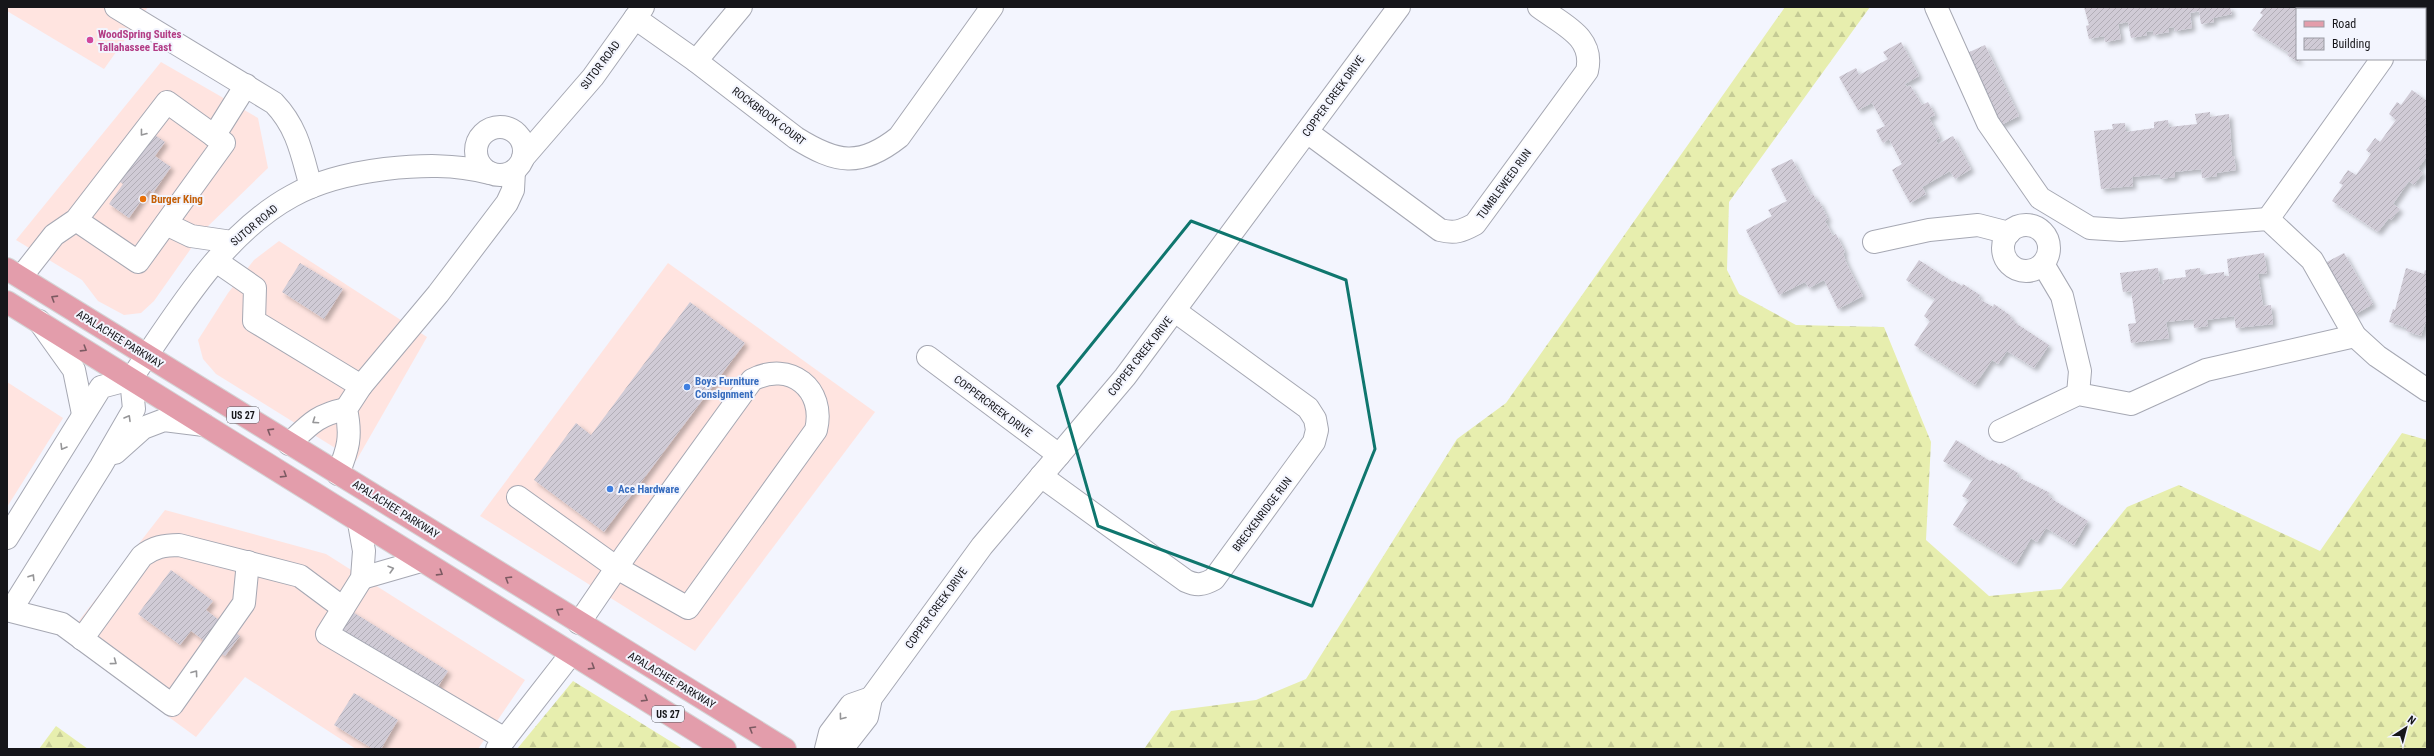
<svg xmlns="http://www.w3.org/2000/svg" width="2434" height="756" font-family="'Roboto Condensed',sans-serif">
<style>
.commercial{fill:#ffe4e0}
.forest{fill:url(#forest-firs)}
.building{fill:url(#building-hatch);filter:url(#shadow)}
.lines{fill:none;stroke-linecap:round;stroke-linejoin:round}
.minor-casing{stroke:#a6a8b3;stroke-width:24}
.major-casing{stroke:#d5d5d6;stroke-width:24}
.minor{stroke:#fff;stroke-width:22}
.major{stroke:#e39dab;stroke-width:22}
.oneway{stroke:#969698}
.oneway2{stroke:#7c5a62}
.marked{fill:none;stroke:#0f766e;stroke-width:3;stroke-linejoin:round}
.hotel-dot{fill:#d1479c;stroke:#f3f5fe;stroke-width:1.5}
.food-dot{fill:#e8710a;stroke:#f3f5fe;stroke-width:1.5}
.shop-dot{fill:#3f7fe0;stroke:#f3f5fe;stroke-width:1.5}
.labels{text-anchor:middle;stroke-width:4;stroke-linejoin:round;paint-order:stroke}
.shield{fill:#f3f5fe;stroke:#58595e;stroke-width:1}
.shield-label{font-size:10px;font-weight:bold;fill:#16161a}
.hotel-label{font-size:11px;font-weight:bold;fill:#b23c85;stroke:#f3f5fe;text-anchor:start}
.street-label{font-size:11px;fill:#16161a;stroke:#f3f5fe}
.food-label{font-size:11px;font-weight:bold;fill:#c56008;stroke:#f3f5fe;text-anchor:start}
.shop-label{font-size:11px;font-weight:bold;fill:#366cbe;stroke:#f3f5fe;text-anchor:start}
</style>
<defs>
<pattern id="forest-firs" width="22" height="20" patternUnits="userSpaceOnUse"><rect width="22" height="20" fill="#e7eeae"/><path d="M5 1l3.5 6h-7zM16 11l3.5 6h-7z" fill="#c5cb95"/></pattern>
<pattern id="building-hatch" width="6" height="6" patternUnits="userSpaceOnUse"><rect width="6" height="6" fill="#d0cbd6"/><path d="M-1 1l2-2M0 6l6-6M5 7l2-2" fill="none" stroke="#b2aeb7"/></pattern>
<filter id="shadow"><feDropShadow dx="3.5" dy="3.5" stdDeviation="2" flood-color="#0004"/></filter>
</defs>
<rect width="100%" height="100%" fill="#f3f5fe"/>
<g class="commercial">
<path d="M7 7H148L104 69 7 11Z"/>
<path d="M161 62 258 118 268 168 204 230 154 301 141 313 124 315 98 301 82 280 16 240Z"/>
<path d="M279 241 427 337 356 461 216 374 203 359 198 340 228 293 254 260Z"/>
<path d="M668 263 875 412 695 651 480 516Z"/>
<path d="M7 382 63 418 7 507Z"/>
<path d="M165 510 326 554 525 680 478 749H356L245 677 196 737 64 640Z"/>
</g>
<g class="forest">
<path d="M1785 7H1870L1729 202 1727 270 1739 294 1796 325 1884 327 1931 442 1926 540 1989 596 2061 589 2127 507 2179 485 2320 551 2402 433 2427 440V749H1144L1171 711 1256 700 1306 679 1457 439 1506 403Z"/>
<path d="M573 681 683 749H517Z"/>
<path d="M56 726 88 749H39Z"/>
</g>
<g class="building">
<path d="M2084 7H2230L2232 14 2213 18 2214 22 2201 24 2199 11 2190 13 2192 28 2175 31 2174 27 2168 28 2169 32 2153 35V31L2146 32 2147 35 2131 38 2128 22 2118 24 2121 39 2105 42 2104 36 2089 39 2086 26 2089 25Z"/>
<path d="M2264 7H2338L2336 9H2297V59H2300L2298 62 2287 55 2289 53 2252 30 2263 15 2260 13Z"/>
<path d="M2389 7H2423L2421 9H2387Z"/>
<path d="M1901 42 1919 76 1905 84 1907 87 1910 85 1922 105 1928 102 1935 115 1929 118 1940 138 1936 140 1938 144 1953 136 1971 169 1955 179 1950 171 1922 187 1926 194 1910 203 1892 170 1902 164 1889 139 1883 143 1876 130 1885 126 1872 103 1858 110 1839 77 1856 68 1859 75 1888 59 1883 52Z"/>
<path d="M1985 45 2019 116 1999 126 1965 54Z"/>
<path d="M2412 90 2427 101V156L2418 169 2423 173 2414 185 2409 181 2393 204 2400 209 2391 220 2389 218 2378 232 2332 201 2343 185 2339 183 2348 170 2356 175 2371 154 2366 150 2375 138 2380 142 2396 120 2389 114 2397 102 2401 105Z"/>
<path d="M2210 112V117L2229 114 2232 156H2234L2236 170 2217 173V176L2202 178 2201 169 2175 172V177L2160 179V174L2132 177 2133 186 2101 189 2094 131 2113 129 2112 124 2125 123 2126 132 2154 128V122L2168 120 2169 127 2197 124 2195 114Z"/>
<path d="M152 133 165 142 155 156 171 167 153 193 149 190 129 218 109 204 123 184 120 182Z"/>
<path d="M1792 159 1811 195 1813 194 1817 202 1819 201 1828 219 1825 221 1833 236 1836 234 1845 252 1843 253 1846 262 1863 296 1838 309 1824 280 1809 288 1805 282 1779 295 1746 230 1772 216 1768 210 1787 201 1771 169Z"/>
<path d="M2264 253 2267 273 2258 274 2263 306 2271 305 2273 324 2236 328 2234 316 2207 320 2208 326 2194 328 2193 319 2166 322 2169 338 2131 343 2128 324 2136 323 2131 291 2123 292 2120 273 2158 268 2160 284H2164L2163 280 2186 277 2185 270 2200 268 2201 275 2224 272V276H2229L2227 259Z"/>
<path d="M2344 253 2373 304 2354 315 2325 263Z"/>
<path d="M1919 260 1953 282 1954 281 1962 286 1963 284 1980 295 1978 298 1993 307 1994 304 2011 316 2010 317 2017 324 2049 345 2034 368 2007 351 1998 364 1992 360 1975 385 1914 345 1930 321 1924 316 1935 299 1906 280Z"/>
<path d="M300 263 343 289 324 319 282 292Z"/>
<path d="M2406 268 2424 274 2425 270 2427 271V324H2425L2421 336 2406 331 2407 328 2389 322 2393 309 2395 310Z"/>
<path d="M690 302 745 343 604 532 534 480 576 423 591 435Z"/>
<path d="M1956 440 1990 461 1992 460 2000 465 2001 463 2018 473 2016 476 2050 493 2048 495 2055 501 2088 521 2074 545 2046 528 2037 542 2031 538 2016 564 1953 525 1969 500 1962 496 1973 479 1943 461Z"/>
<path d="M171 570 213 601 206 610 240 636 225 656 191 631 180 645 138 614Z"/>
<path d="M348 609 448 671 436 690 336 629Z"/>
<path d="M354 693 398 720 381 749H373L334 725Z"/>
</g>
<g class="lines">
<g class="minor-casing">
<g id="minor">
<path d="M116 7 274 103C298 128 302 155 311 187"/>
<path d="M1936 7 1988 123 2040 198 2090 228 2121 230 2268 219 2312 260 2355 336 2377 356 2427 390"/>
<path d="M635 18 696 61 796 138C836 163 860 168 899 137L992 7"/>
<path d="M2425 21 2427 19"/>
<path d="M696 61 741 7"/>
<circle cx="500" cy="151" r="24"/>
<path d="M1307 132 1440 230C1455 234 1462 231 1475 224L1587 71C1595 37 1563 25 1539 7"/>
<path d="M214 136 246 85"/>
<path d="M523 158 593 77 643 7"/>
<path d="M2268 219 2382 59"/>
<path d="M166 224 191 236 232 242"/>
<circle cx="2026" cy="248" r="23"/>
<path d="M1874 242 1929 230 1978 225 2009 233"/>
<path d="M216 261 255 288 254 321 361 386 346 409C352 437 348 449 338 474"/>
<path d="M2043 264 2062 296 2080 371 2078 394"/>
<path d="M21 277 54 235 76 220 167 102 224 143 138 262 76 220"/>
<path d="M39 321 74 370 83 414"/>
<path d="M928 357 1059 455"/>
<path d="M131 379C175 315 222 234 292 196 320 180 353 173 385 169 421 165 454 164 490 173"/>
<path d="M361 386 438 294 507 203 513 190 514 171"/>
<path d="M2000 431 2078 394 2131 404 2206 370 2355 336"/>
<path d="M289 444C310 424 317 415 346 409"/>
<path d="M115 453 143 428 164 420 204 425"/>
<path d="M1041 476 1186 581C1197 586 1203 585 1214 579L1314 442 1317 430 1315 419 1308 408 1175 311"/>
<path d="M518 497 617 568 688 608 816 430C826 389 790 360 752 380L626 554 579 623"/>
<path d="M359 523 364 551 362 578 327 634 505 739"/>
<path d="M7 538 101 387 131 379"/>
<path d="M362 578 421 561"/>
<path d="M7 610 62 624 172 705 244 603 248 562"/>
<path d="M11 610 101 466 134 409 131 379"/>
<path d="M82 639 142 556C154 547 164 545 179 545L300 576 343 608"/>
<path d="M497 749 571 654"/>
<path d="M826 749 830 733 851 705 871 698"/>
<path d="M842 749 867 717 871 698 982 546 1125 377 1399 7"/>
</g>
</g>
<g class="major-casing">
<g id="major">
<path d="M7 269 785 749"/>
<path d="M7 302 725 749"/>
</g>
</g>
<use href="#minor" class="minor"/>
<use href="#major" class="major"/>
</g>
<defs><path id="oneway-chevron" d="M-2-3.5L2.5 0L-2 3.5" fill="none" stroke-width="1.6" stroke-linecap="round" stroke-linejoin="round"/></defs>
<g class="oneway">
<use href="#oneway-chevron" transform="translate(143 133) rotate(128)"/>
<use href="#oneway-chevron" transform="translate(128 418) rotate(-60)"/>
<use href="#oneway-chevron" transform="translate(315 421) rotate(146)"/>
<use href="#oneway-chevron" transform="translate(63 447) rotate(121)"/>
<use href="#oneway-chevron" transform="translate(391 569) rotate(-16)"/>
<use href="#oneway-chevron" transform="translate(32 577) rotate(-58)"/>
<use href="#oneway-chevron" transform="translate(114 662) rotate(36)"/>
<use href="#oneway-chevron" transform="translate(195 673) rotate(-54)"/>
<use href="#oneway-chevron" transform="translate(842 717) rotate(127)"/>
</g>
<g class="oneway2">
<use href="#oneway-chevron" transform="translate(54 298) rotate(-148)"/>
<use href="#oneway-chevron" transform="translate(84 349) rotate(32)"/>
<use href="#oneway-chevron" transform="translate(270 431) rotate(-148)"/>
<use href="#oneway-chevron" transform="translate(284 475) rotate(32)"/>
<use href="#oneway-chevron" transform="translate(440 573) rotate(32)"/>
<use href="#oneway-chevron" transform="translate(508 579) rotate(-148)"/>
<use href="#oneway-chevron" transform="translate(559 611) rotate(-148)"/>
<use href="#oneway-chevron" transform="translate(592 667) rotate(32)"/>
<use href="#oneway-chevron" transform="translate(645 699) rotate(32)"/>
<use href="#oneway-chevron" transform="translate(752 729) rotate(-149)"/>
</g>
<path class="marked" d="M1191 221 1346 280 1375 449 1312 606 1098 526 1058 386Z"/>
<circle class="hotel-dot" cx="90" cy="40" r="4"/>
<circle class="food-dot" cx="143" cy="199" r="4"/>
<g class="shop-dot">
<circle cx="687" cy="387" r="4"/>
<circle cx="610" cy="489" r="4"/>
</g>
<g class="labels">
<g class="shield">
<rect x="227" y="407" width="32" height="16" rx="3"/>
<rect x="652" y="706" width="32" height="16" rx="3"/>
</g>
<g class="shield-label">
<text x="243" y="419">US 27</text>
<text x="668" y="718">US 27</text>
</g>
<g class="hotel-label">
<text x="98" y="38">WoodSpring Suites<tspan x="98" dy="13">Tallahassee East</tspan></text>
</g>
<g class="street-label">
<text transform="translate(600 65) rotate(-53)" y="4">SUTOR ROAD</text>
<text transform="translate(1333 96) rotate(-54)" y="4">COPPER CREEK DRIVE</text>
<text transform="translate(769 116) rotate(37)" y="4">ROCKBROOK COURT</text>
<text transform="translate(1504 184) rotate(-54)" y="4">TUMBLEWEED RUN</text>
<text transform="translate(254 225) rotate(-40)" y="4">SUTOR ROAD</text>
<text transform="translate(120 339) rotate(32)" y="4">APALACHEE PARKWAY</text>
<text transform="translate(1140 356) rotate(-52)" y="4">COPPER CREEK DRIVE</text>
<text transform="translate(993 406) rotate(37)" y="4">COPPERCREEK DRIVE</text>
<text transform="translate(396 509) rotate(32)" y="4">APALACHEE PARKWAY</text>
<text transform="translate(1262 514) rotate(-53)" y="4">BRECKENRIDGE RUN</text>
<text transform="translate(936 608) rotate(-54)" y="4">COPPER CREEK DRIVE</text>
<text transform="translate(672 680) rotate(31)" y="4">APALACHEE PARKWAY</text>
</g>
<g class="food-label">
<text x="151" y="203">Burger King</text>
</g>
<g class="shop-label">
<text x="695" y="385">Boys Furniture<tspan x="695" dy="13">Consignment</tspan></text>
<text x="618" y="493">Ace Hardware</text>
</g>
</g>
<rect width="2434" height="756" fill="none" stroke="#16161a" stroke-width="16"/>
<rect x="2296" y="8" width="130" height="52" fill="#f3f5fe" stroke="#9b9ca3"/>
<rect x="2304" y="21" width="20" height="6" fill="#e39dab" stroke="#9b9ca3"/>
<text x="2332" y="28" font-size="12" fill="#16161a">Road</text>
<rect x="2304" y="38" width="20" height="12" fill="url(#building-hatch)" stroke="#9b9ca3"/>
<text x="2332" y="48" font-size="12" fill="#16161a">Building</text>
<g transform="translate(2406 728) rotate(36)" stroke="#f3f5fe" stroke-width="3" paint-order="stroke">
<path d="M0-3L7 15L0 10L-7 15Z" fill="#16161a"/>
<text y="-6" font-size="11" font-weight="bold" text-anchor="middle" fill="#16161a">N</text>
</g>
</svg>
